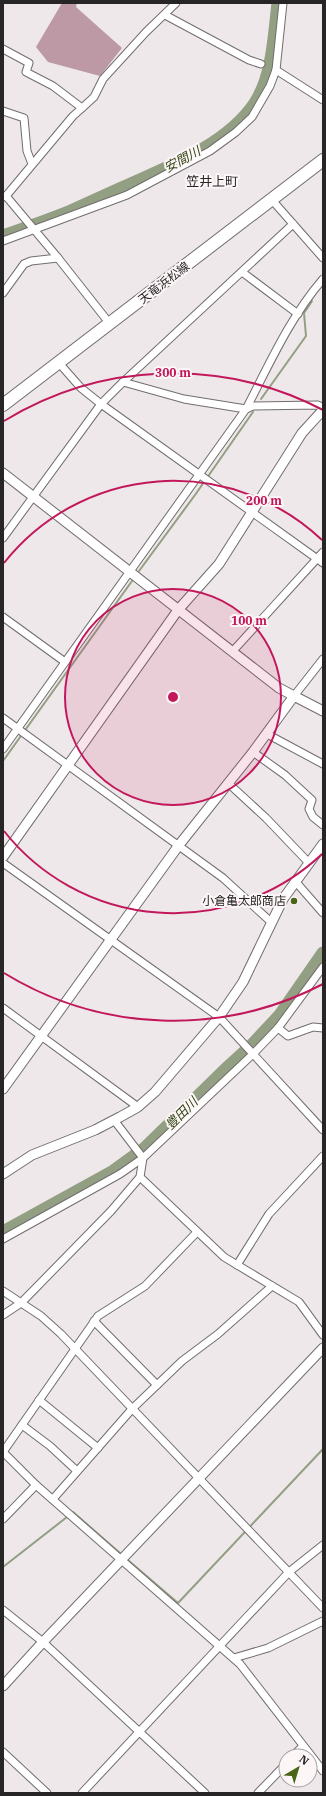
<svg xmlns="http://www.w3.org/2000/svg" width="326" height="1796" font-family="'IBM Plex Serif','Noto Sans JP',serif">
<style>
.forest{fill:#bc99a4}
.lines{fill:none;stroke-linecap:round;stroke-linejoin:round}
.stream{stroke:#929f82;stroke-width:2}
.river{stroke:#929f82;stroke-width:13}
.minor-casing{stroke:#726d6e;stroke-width:9}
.tertiary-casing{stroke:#726d6e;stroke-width:11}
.primary-casing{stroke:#726d6e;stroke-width:14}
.minor{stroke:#fff;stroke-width:7}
.tertiary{stroke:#fff;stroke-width:9}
.primary{stroke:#fff;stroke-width:12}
.ring{fill:none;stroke:#c2185b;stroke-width:2}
.poi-dot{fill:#4a6517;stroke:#fcf6f7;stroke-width:1.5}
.labels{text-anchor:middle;stroke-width:4;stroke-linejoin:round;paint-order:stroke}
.street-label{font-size:12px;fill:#272526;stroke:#fcf6f7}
.poi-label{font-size:12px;fill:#272526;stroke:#fcf6f7;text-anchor:end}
.water-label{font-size:13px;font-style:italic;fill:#324314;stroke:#fcf6f7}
.neighbourhood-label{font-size:13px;fill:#272526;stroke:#fcf6f7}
.centre{fill:#c2185b;stroke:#fcf6f7;stroke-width:2}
.ring-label{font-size:12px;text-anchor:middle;font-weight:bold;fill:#c2185b;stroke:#fcf6f7;stroke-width:4;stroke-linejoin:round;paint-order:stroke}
</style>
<rect width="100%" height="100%" fill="#eee8ea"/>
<path class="forest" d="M62 3H77L76 7 122 48 100 76 48 62 36 47Z"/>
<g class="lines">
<g class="stream">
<path d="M261 399 306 336 304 313 312 301"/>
<path d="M139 571 195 495 253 412"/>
<path d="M3 761 132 581"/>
<path d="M73 1512 121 1554"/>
<path d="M129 1561 178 1603 323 1449"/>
<path d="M3 1567 67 1517"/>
</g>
<g class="river">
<path d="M3 236C26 228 49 220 71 211 89 203 106 195 124 187 168 167 227 145 255 103 273 75 274 36 278 3"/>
<path d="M3 1232 112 1172 145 1148 228 1067 252 1045 280 1015 323 953"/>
</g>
<g class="minor-casing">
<g id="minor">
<path d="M165 15 249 60 261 64"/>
<path d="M3 49 29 63 26 72 53 86 82 108 73 116 6 196 3 197"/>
<path d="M276 70 323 100"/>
<path d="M82 108 94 97 103 79 146 32 176 3"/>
<path d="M3 111 24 118 27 151 32 164"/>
<path d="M6 196 58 258 110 324"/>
<path d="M272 200 323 258"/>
<path d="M3 241 127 195 210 151 236 132 252 117 270 86 276 70 283 3"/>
<path d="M242 272 298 314"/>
<path d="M3 293 24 264 31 261 58 258"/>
<path d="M59 363 81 388 101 404 323 563"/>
<path d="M123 382 184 399 246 409 253 406 318 405 323 408"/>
<path d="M3 538 101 404 123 382 293 224"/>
<path d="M3 617 65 662"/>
<path d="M232 652 323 552"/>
<path d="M294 696 323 659"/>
<path d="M3 718 223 878 271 922"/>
<path d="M267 734 323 764"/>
<path d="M3 749 246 409C269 365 290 317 323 279"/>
<path d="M253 752 285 775 312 800 309 809 313 817 323 825"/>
<path d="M228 783 266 818 309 863"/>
<path d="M3 863 219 1017 323 1130"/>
<path d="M295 881 323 913"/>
<path d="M3 1008 138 1107"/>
<path d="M278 1028 288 1036 313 1027 323 1028"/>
<path d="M140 1177 224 1257 299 1302 323 1335"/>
<path d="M3 1239 120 1174 143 1158 253 1054 278 1028 323 967"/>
<path d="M237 1265 269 1214 323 1156"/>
<path d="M3 1291 41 1316 61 1334 323 1608"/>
<path d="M3 1315 21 1303 111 1211 140 1177 143 1158 114 1120"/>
<path d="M94 1321 157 1385"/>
<path d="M39 1400 98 1448"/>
<path d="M22 1425 50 1446 77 1471"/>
<path d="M3 1452 36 1485 240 1664 323 1771"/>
<path d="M3 1452 98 1316 145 1286 197 1232"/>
<path d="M53 1499 132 1409 182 1361 218 1334 272 1286"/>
<path d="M3 1519 36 1485"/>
<path d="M3 1610 43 1642 205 1793"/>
<path d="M234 1658 268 1648 323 1621"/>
<path d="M3 1752 47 1793"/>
<path d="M293 1756 303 1746"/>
<path d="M82 1793 289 1572 323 1545"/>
<path d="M258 1793 286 1764"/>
</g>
</g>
<g class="tertiary-casing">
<g id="tertiary">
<path d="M3 473 279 688 294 696"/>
<path d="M3 857 178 610 219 564 302 433 323 410"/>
<path d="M3 1089 179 845 253 752 294 696 323 711"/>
<path d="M3 1174 32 1155 95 1130 120 1117 138 1107 155 1092 219 1017 243 982 283 899 323 844"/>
<path d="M3 1686 43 1642 323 1348"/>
</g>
</g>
<g class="primary-casing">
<path id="primary" d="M3 405 323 160"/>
</g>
<use href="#minor" class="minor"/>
<use href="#tertiary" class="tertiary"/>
<use href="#primary" class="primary"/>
</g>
<circle cx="173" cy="697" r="108" fill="#c2185b" fill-opacity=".12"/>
<g class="ring">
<circle cx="173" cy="697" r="108"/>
<path d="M322 854A216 216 0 0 1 4 831M4 563A216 216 0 0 1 322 540"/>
<path d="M323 984A324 324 0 0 1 4 973M4 421A324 324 0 0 1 323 410"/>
</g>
<circle class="poi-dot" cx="294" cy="901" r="4"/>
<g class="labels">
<g class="street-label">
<text transform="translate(164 283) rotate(-37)" y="4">天竜浜松線</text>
</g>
<g class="poi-label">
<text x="286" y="905">小倉亀太郎商店</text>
</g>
<g class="water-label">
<text transform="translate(182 159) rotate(-29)" y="5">安間川</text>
<text transform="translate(181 1113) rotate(-45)" y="5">豊田川</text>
</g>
<g class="neighbourhood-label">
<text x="212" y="186">笠井上町</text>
</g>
</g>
<circle cx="173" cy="697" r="6" class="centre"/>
<g class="ring-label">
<text x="173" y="377">300 m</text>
<text x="264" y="505">200 m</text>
<text x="249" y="625">100 m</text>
</g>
<rect width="326" height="1796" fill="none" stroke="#272526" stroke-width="8"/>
<g transform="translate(298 1768) rotate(38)"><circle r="19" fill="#fcf6f7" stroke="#a7a2a3"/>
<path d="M0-3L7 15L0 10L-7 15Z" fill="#4a6517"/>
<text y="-6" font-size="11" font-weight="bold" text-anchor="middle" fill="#272526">N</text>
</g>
</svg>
